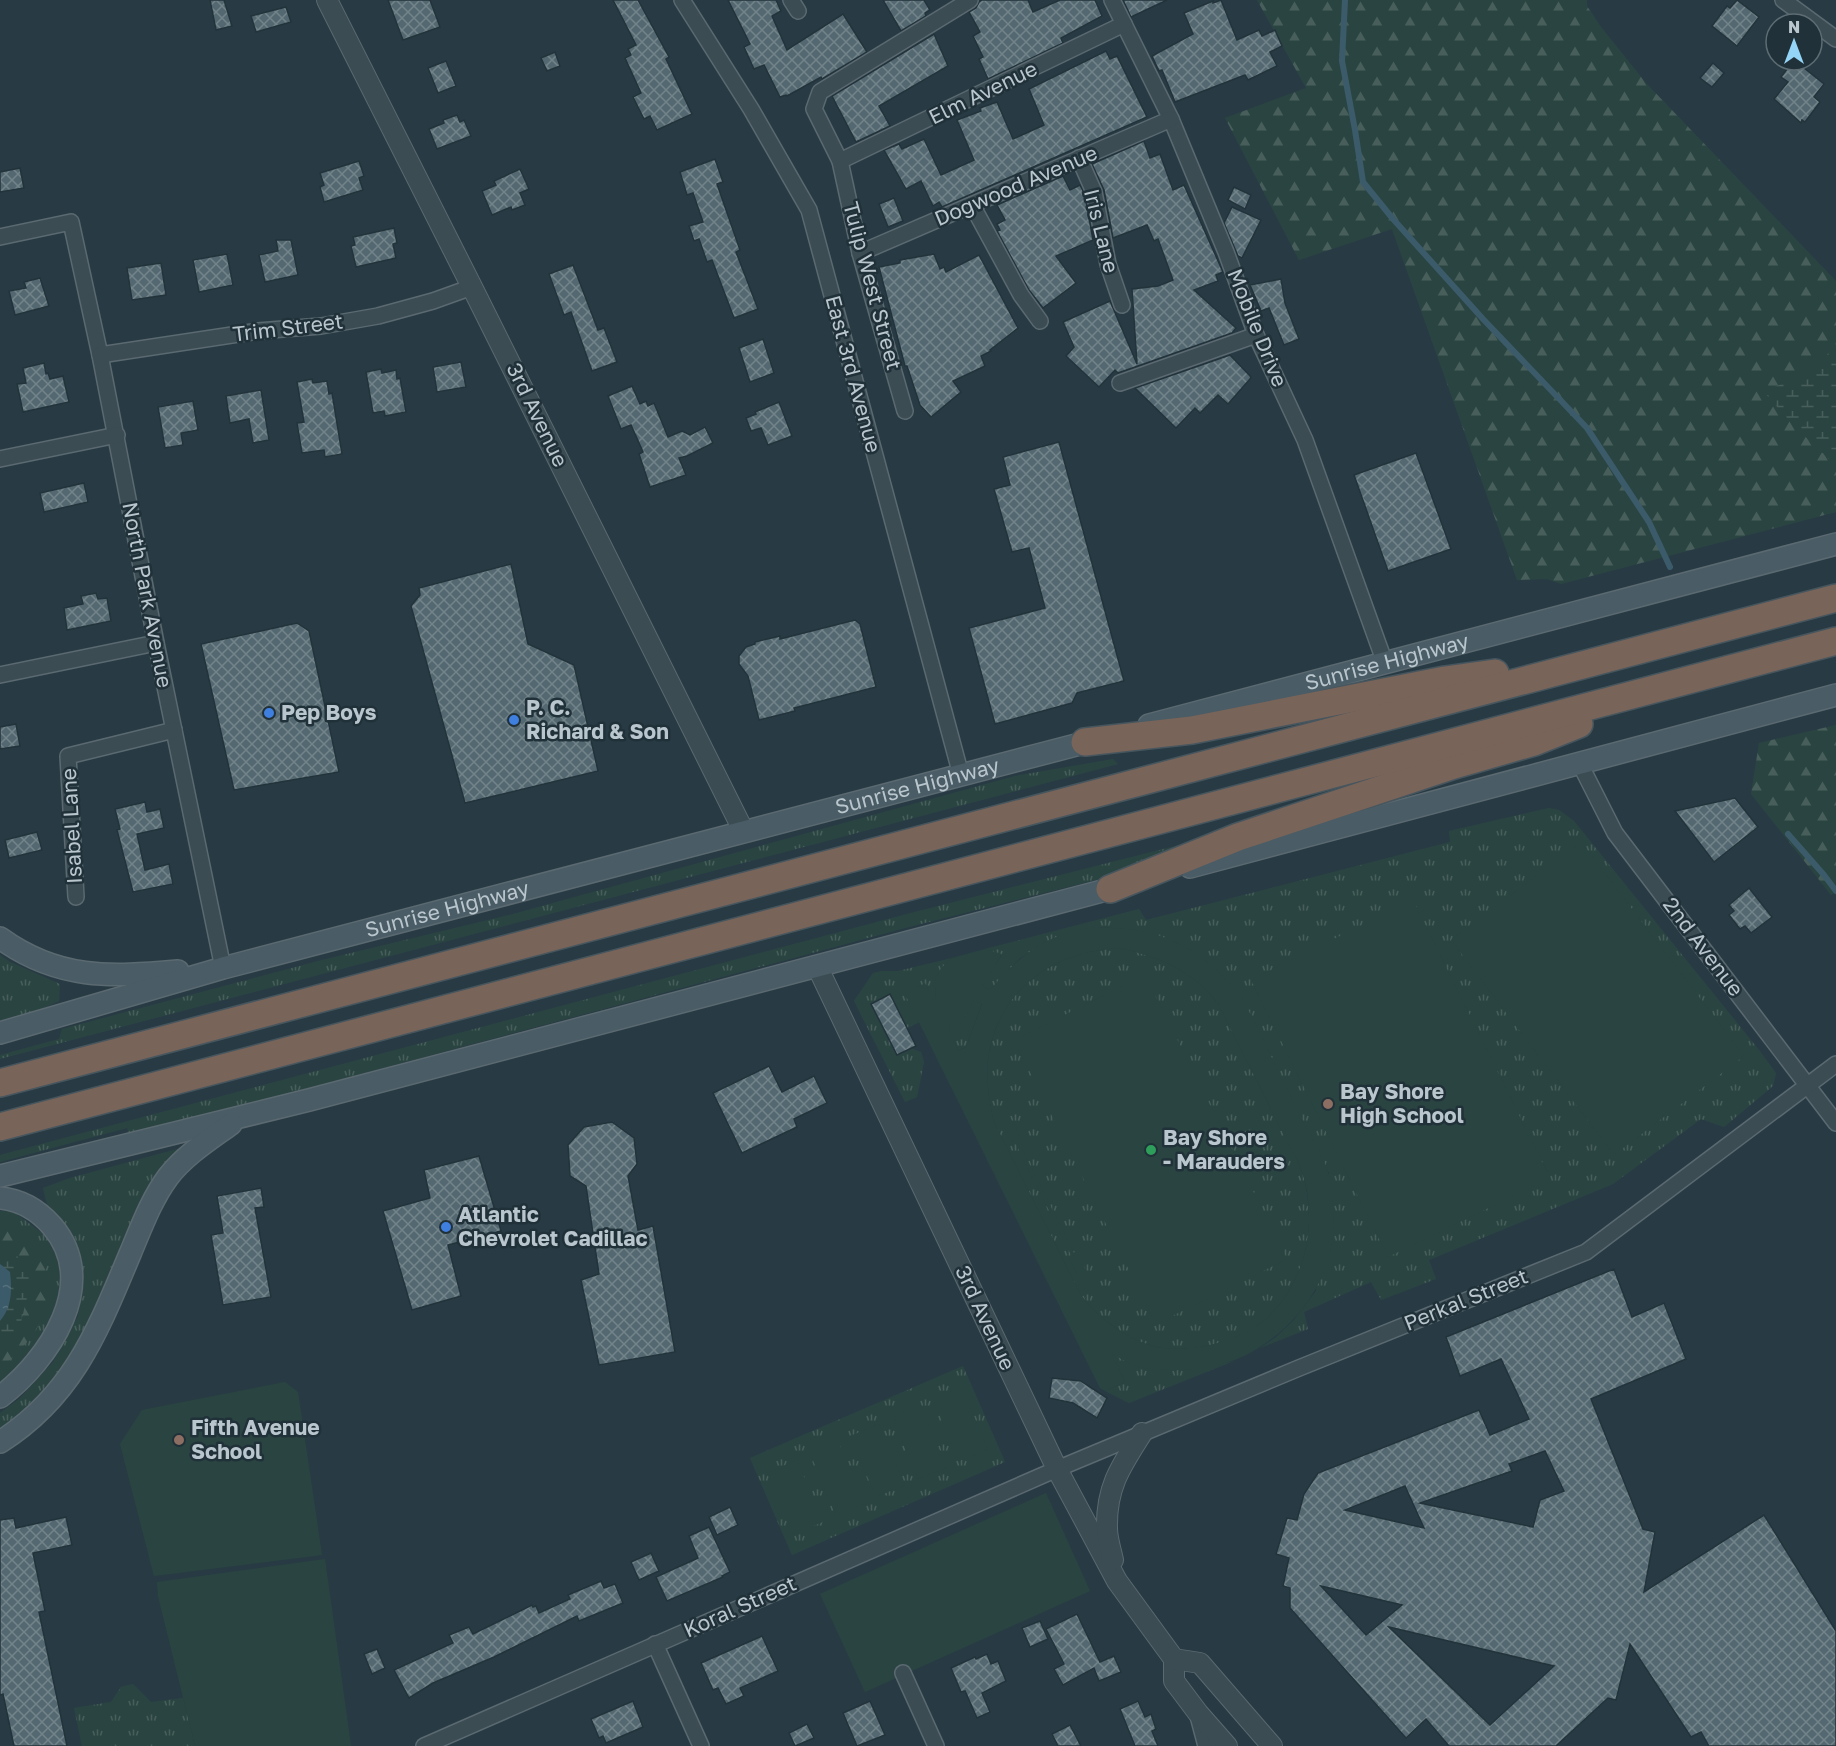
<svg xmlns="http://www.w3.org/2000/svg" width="1836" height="1746" font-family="'Golos Text',sans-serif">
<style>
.grass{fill:url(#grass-tufts)}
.forest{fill:url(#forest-firs)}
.wetland{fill:url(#wetland-marsh)}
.pitch{fill:#2a4541;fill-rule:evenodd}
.water{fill:url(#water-ripples)}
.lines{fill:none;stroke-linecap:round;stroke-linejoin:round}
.stream{stroke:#3c5b6a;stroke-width:6}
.building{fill:url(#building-cross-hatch);stroke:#23333b;stroke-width:1.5;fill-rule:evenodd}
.minor-casing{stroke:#5b6971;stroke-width:18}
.tertiary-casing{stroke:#5b6971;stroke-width:22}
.secondary-casing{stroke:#5b6971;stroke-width:24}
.motorway-casing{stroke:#47565e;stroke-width:30}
.minor{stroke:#3c4c53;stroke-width:15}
.tertiary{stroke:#3c4c53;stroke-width:20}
.secondary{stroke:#4a5c66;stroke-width:21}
.motorway{stroke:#796459;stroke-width:27}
.shop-dot{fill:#3f7fe0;stroke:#213139;stroke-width:2}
.education-dot{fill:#8d6e63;stroke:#213139;stroke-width:2}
.leisure-dot{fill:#2e9e5b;stroke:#213139;stroke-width:2}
.labels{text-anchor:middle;stroke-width:5;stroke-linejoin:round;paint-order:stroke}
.street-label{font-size:21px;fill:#bac6cd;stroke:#213139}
.poi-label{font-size:21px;font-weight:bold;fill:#bac6cd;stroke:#213139;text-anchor:start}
</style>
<defs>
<pattern id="grass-tufts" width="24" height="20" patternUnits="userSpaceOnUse" patternTransform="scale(1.5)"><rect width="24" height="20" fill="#2a4541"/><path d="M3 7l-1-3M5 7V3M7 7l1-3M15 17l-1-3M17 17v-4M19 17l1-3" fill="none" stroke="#475e5b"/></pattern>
<pattern id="forest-firs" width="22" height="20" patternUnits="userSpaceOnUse" patternTransform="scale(1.5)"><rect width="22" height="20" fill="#2a4541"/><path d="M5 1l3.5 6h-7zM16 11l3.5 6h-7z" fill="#475e5b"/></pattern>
<pattern id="wetland-marsh" width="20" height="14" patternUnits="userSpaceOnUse" patternTransform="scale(1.5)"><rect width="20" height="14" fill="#2a4541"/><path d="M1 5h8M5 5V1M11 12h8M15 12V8" fill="none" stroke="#475e5b"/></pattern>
<pattern id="water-ripples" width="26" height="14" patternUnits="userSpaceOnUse" patternTransform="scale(1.5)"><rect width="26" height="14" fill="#3c5b6a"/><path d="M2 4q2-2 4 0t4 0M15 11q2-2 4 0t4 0" fill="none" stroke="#56717e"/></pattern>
<pattern id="building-cross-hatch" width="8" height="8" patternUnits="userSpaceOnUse" patternTransform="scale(1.5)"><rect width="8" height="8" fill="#546871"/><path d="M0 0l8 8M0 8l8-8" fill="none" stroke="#72838a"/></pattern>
</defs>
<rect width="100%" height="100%" fill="#283b44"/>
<g class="grass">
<path d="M1113 759 1118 764 0 1059V1055L59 1039 62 1029 322 960 513 914 1015 776Z"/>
<path d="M1549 808 1559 810 1574 821 1759 1050 1776 1073 1773 1086 1724 1127 1701 1119 1613 1184 1429 1260 1436 1279 1381 1300 1371 1282 1304 1312 1308 1329 1260 1348 1275 1338 1293 1321 1316 1291 1329 1173 1178 943 1145 932 1127 929 1096 927 1045 942 1020 958 990 990 981 986 1002 955 985 949 1139 909 1146 920 1450 842 1449 831Z"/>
<path d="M1179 845 1180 852 1108 877 905 928 130 1136 127 1128 0 1162V1155L907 914Z"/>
<path d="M1118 948C1159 956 1194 971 1219 1005 1238 1043 1257 1081 1276 1119 1284 1136 1296 1154 1302 1172 1307 1186 1309 1206 1309 1222 1308 1259 1292 1298 1262 1322 1237 1342 1195 1352 1163 1348 1135 1345 1097 1318 1081 1295L994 1122C989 1100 985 1076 989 1053 1001 987 1055 952 1118 948Z"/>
<path d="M0 955 10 962 60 984 59 1001 42 1009 0 1022Z"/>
<path d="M952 958C934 972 934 986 937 1007L905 994 920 1022 907 1028 890 994 871 1004 897 1054 910 1048 921 1052 924 1062 917 1097 905 1102 854 1001 873 973 882 971H898Z"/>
<path d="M974 999 982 1003 966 1047 958 1051 947 1024Z"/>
<path d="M181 1148 183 1151 154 1185 128 1231 91 1319 65 1365 36 1402 0 1430V1413L19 1399 53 1362 78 1316 83 1276 72 1237 48 1208 43 1188 70 1178Z"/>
<path d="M0 1211 14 1212 46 1236 61 1264 60 1302 48 1332 0 1386Z"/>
<path d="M1110 1352C1149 1377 1191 1371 1234 1361L1129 1403 1105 1391 1125 1382Z"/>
<path d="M963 1366 1005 1462 792 1555 750 1458Z"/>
<path d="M133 1684 151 1702 183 1698 195 1746H82L74 1708 111 1702 121 1687Z"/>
</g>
<g class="forest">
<path d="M1257 0H1587V6L1601 27 1646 83 1836 281V512L1561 584 1547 579 1517 580 1392 229 1299 260 1225 118 1306 88Z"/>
<path d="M1836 725V892L1831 895 1751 794 1759 743Z"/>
<path d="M0 1226 5 1227 42 1251 51 1296 34 1335 0 1370V1349L20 1326 16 1254 0 1249Z"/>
</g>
<g class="wetland">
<path d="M1836 343V466L1791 423 1764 392 1805 373 1823 360Z"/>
<path d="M0 1249 16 1254 31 1281 20 1326 0 1349Z"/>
</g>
<g class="pitch">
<path d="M1581 842 1744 1056 1614 1155 1451 940Z"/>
<path d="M1413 900 1550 1178 1388 1257 1251 980Z"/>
<path d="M1096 927C1107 928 1118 928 1129 929 1178 935 1211 960 1242 997 1261 1036 1281 1076 1300 1115 1309 1133 1322 1153 1328 1172 1331 1180 1331 1191 1332 1199 1341 1267 1305 1324 1246 1355 1216 1370 1178 1373 1144 1368 1132 1366 1121 1359 1111 1353L1125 1382 1105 1391 1100 1388 905 994 925 983 936 1005 935 980 939 971 947 962 952 958 985 949 1002 954 982 986 990 990C1022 953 1046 934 1096 927ZM1118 948C1159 956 1194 971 1219 1005 1238 1043 1257 1081 1276 1119 1284 1137 1296 1154 1302 1172 1308 1187 1309 1206 1309 1222 1308 1259 1292 1298 1262 1322 1237 1341 1195 1352 1163 1348 1135 1345 1097 1318 1081 1295L994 1122C989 1100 985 1076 989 1053 1001 987 1055 952 1118 948ZM974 1000 982 1004 966 1047 958 1051 948 1024 958 1029Z"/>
<path d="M1145 975 1287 1259 1156 1324 1014 1040Z"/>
<path d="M1010 1117 1020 1137 1017 1139 1074 1253 1077 1252 1086 1271 1077 1275 1069 1257 1071 1255 1014 1140 1011 1142 1000 1121Z"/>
<path d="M285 1382 298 1392 322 1555 154 1576 120 1444 142 1410Z"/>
<path d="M961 1387 988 1449 959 1461 933 1399Z"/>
<path d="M920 1405 947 1467 918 1479 892 1417Z"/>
<path d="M879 1424 905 1485 876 1497 850 1436Z"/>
<path d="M838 1441 864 1504 836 1516 810 1453Z"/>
<path d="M797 1460 823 1522 793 1534 767 1473Z"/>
<path d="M1046 1493 1090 1591 865 1692 820 1594Z"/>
<path d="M325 1559 351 1746H195L158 1596 157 1582Z"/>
</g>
<path class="water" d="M0 1264 10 1272C12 1290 12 1307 0 1321Z"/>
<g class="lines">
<g class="stream">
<path d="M1345 0 1342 61 1355 130 1363 182 1393 219 1483 319 1587 428 1649 522 1670 567"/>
<path d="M1788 834 1824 875 1836 891"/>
</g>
</g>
<g class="building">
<path d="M210 0H224L232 26 216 30Z"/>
<path d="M388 0H430L440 27 403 40Z"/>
<path d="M613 0H638L669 57 666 59 692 114 657 130 650 116 644 119 633 97 641 93 625 58 631 55 628 49 636 45Z"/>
<path d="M728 0H776L781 11 772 16 787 50 843 14 867 52 822 79 821 77 787 96 786 95 780 97 764 65 754 69 744 47 750 44Z"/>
<path d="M883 0H924L930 10 925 13 926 16 901 31Z"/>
<path d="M982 0H1028L1033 12 1060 0H1095L1102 16 1061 38 1063 43 988 79 979 59 983 57 973 36 980 32 969 12 976 8 979 2Z"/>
<path d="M1123 0H1167L1131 17Z"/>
<path d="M1221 0 1237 40 1259 30 1262 36 1275 30 1282 46 1270 52 1277 66 1248 80 1245 75 1175 102 1162 70 1159 71 1152 56 1193 34 1184 13 1213 1V3Z"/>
<path d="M1737 0 1759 17 1737 46 1712 26 1727 6 1730 8Z"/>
<path d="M286 7 291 22 256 32 251 16Z"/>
<path d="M934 34 948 66 879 106 890 126 856 142 832 96Z"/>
<path d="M1106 51 1110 59 1117 56 1147 117 942 207 939 202 933 206 921 181 906 189 884 150 899 144 902 149 924 139 941 175 974 160 957 120 981 111 980 108 997 102 1013 139 1044 125 1029 89Z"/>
<path d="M555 52 560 66 547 71 541 58Z"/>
<path d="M1794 60 1824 84 1814 97 1820 102 1805 122 1802 120 1801 123 1774 99 1788 82 1781 77Z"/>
<path d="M446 61 456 86 438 93 428 68Z"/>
<path d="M1713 63 1724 73 1712 87 1700 78Z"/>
<path d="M457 115 460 122 464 120 471 136 437 149 429 129 444 123 443 120Z"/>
<path d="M1144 141 1150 158 1160 154 1173 190 1184 185 1223 272 1216 275 1218 281 1194 290 1236 328 1232 333 1118 373 1115 370 1099 387 1066 356 1074 347 1063 322 1110 301 1137 364 1132 289 1158 286 1173 280 1158 239 1154 241 1147 225 1113 238 1104 190 1092 164Z"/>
<path d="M715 159 723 182 717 184 740 250 736 252 758 309 734 318 712 260 707 262 699 239 694 241 689 226 703 222 693 193 687 195 680 172Z"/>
<path d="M359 161 364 176 359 178 363 190 324 202 320 187 324 185 320 173Z"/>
<path d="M20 168 24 188 0 192V172Z"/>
<path d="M520 169 529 189 520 193 525 205 512 210 511 207 492 215 482 191 496 185 494 181Z"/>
<path d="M1063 176 1070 190 1080 185 1085 195 1093 240 1056 256 1076 283 1043 308 1029 290 997 231 1000 230 997 224 1005 220 997 205Z"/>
<path d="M1234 187 1251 195 1245 209 1228 200Z"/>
<path d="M894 198 903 221 888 227 879 204Z"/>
<path d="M1232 207 1261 220 1242 258 1238 256 1224 223Z"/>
<path d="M394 228 397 243 393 244 396 258 356 267 351 246 355 245 353 237Z"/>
<path d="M276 240H291L298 275 265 282 259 255 278 251Z"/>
<path d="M227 254 233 285 199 292 193 260Z"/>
<path d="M934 254 940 269 944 267 946 272 979 255 1018 328 990 350 991 351 981 356 985 366 953 381 961 392 931 417 920 405 907 366H905L879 267 900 263V260Z"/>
<path d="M161 263 166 295 132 300 127 268Z"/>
<path d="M573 265 598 330 604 328 617 362 592 371 571 312 564 315 549 274Z"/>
<path d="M40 278 49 306 15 315 9 291 26 288 24 282Z"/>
<path d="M1281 279 1285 303 1299 339 1284 345 1269 308 1261 311 1250 285Z"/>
<path d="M763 339 774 373 750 382 739 348Z"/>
<path d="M1230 355 1251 377 1250 379 1228 404 1218 395 1200 413 1195 408 1176 428 1135 388Z"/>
<path d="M461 362 466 387 437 392 433 367Z"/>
<path d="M44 363 46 374 48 373 50 379 63 376 69 402 23 412 17 384 26 383 23 368Z"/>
<path d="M381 369 382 373 396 370 397 379 400 378 406 412 385 416 384 411 373 413 366 372Z"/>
<path d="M312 379 313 383 327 381 329 394 332 393 342 454 325 457 324 450 302 453 297 423 304 422 297 382Z"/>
<path d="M632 386 640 404 646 401 648 406 654 403 668 437 682 431 690 435 705 427 713 443 687 456 679 458 686 475 650 487 639 454 643 452 631 425 621 429 608 396Z"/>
<path d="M261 390 269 440 253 443 249 419 230 423 226 396Z"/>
<path d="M193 401 198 430 181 433 183 445 165 448 158 407Z"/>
<path d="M779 402 792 436 768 445 761 428 751 431 746 418 756 414 755 412Z"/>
<path d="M1059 442 1124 681 1077 693 1072 703 995 724 969 628 1045 608 1029 548 1012 552 994 489 1010 485 1003 457Z"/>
<path d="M1416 453 1451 549 1388 571 1354 475Z"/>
<path d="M84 483 88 502 44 512 40 493Z"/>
<path d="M511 564 528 644 574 665 598 771 465 803 411 606 420 595 419 588Z"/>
<path d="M96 593 98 599 107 598 111 621 67 630 64 608 83 604 81 596Z"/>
<path d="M855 620 860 624 876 687 794 708 795 711 759 720 748 676 739 664V656L746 647 755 644V642L780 636V639Z"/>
<path d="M297 623 309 631 339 772 234 790 201 644Z"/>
<path d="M16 724 20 746 0 749V727Z"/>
<path d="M1735 798 1758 827 1714 862 1675 811Z"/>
<path d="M145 802 147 812 160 809 164 828 137 834 145 870 169 864 173 884 133 892 117 830 120 829 115 809Z"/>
<path d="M37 832 42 850 9 858 5 840Z"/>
<path d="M1749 888 1772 917 1751 933 1745 926 1740 929 1729 915 1734 911 1729 905Z"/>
<path d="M890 994 916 1046 897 1055 871 1004Z"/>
<path d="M769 1066 782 1092 814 1076 827 1103 794 1119 797 1127 742 1153 713 1093Z"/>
<path d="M612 1122 634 1138 637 1164 628 1176 638 1230 653 1226 675 1352 599 1365 581 1280 599 1274 586 1186 570 1176 568 1145 584 1127Z"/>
<path d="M479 1156 501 1231 448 1245 461 1296 412 1310 383 1211 430 1198 424 1170Z"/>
<path d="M261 1188 264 1207 255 1208 271 1297 223 1305 211 1235 223 1233 217 1196Z"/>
<path d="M1614 1269 1632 1317 1664 1303 1686 1359 1591 1399 1643 1529 1655 1532 1644 1592 1764 1515 1836 1631V1746H1709L1701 1732 1691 1737 1630 1644 1616 1700 1608 1698 1556 1746H1449L1426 1719 1406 1738 1290 1608V1588L1283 1586 1289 1558 1276 1554 1287 1518 1297 1520 1304 1494 1318 1473 1479 1410 1490 1435 1529 1419 1501 1359 1460 1376 1446 1337ZM1545 1451 1564 1491 1540 1500 1533 1527 1420 1503 1512 1471 1509 1464ZM1405 1486 1424 1528 1345 1510ZM1321 1586 1402 1605 1366 1635ZM1389 1627 1554 1666 1490 1725Z"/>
<path d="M1052 1378 1081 1381 1107 1398 1097 1418 1073 1403 1049 1398Z"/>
<path d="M730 1507 738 1525 717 1535 709 1517Z"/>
<path d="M66 1517 72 1545 33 1553 45 1611 39 1612 67 1746H14L3 1694 0 1695V1520L14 1518 16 1528Z"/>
<path d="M709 1527 730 1572 722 1576 723 1577 667 1601 656 1577 698 1558 689 1536Z"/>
<path d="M651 1553 659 1571 639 1580 631 1562Z"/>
<path d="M601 1581 604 1588 615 1584 623 1603 579 1621 577 1616 494 1657 433 1683 409 1698 394 1670 453 1643 449 1635 469 1627 473 1634 532 1605 533 1607 536 1606 539 1613 570 1599 568 1595Z"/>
<path d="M1077 1614 1100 1662 1114 1656 1121 1672 1099 1681 1094 1668 1063 1685 1054 1669 1064 1664 1046 1629Z"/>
<path d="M1040 1621 1048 1639 1030 1647 1022 1628Z"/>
<path d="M762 1636 778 1671 740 1688 744 1696 726 1704 718 1688 713 1690 701 1663Z"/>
<path d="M377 1649 385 1668 372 1674 364 1654Z"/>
<path d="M987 1654 991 1664 998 1661 1006 1681 982 1693 990 1712 977 1718 965 1691 961 1692 951 1668 975 1657 976 1659Z"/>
<path d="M633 1701 643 1727 606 1743 603 1736 599 1738 591 1719Z"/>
<path d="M870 1701 885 1735 857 1746 843 1713Z"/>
<path d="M1138 1701 1145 1717 1151 1714 1156 1729 1152 1731 1158 1746H1135L1120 1709Z"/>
<path d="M807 1724 814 1738 795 1746 789 1733Z"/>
<path d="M1070 1725 1081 1746H1058L1052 1734Z"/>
</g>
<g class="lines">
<g class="minor-casing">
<g id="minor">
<path d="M682 0 751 109 809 210 961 775"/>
<path d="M791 0 798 11"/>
<path d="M1112 0 1171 119 1226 252 1256 335 1305 440 1385 663"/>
<path d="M1783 0 1836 39"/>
<path d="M1079 158 1094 192 1108 264 1122 305"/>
<path d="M840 161 1124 24"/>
<path d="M972 205 1021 295 1040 321"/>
<path d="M0 237 71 222 100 355 156 643 223 968"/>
<path d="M860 253 1171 119"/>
<path d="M100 355 258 331 321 326 378 316 433 301 472 287"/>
<path d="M1120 383 1256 335"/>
<path d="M905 411 860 253 840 161 814 109 820 92 970 0"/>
<path d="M0 459 117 435"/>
<path d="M0 675 156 643"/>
<path d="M1580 764 1615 833 1836 1123"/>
<path d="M76 897 68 756 174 730"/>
<path d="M655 1644 701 1746"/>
<path d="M903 1673 936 1746"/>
<path d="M1198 1716 1206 1746"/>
<path d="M424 1746 1057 1469 1299 1368 1586 1252 1836 1064"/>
</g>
</g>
<g class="tertiary-casing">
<g id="tertiary">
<path d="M327 0 472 287 744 832"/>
<path d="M817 966 1057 1469 1117 1581 1174 1659V1681L1198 1713 1227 1746"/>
<path d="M1113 1560C1111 1550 1107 1539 1107 1528 1106 1487 1121 1466 1142 1433"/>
<path d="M1174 1659 1200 1663 1272 1746"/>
</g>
</g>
<g class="secondary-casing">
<g id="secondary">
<path id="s1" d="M1149 725 1836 544"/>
<path d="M1190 867 1836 695"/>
<path d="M0 938C58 980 110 977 178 971"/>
<path id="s2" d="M0 1033 223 968 1099 739"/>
<path d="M0 1176 309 1100 1125 885"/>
<path d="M0 1198C21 1200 38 1210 52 1226 101 1283 49 1360 0 1397"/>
<path d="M0 1442C73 1396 98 1330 130 1254 141 1228 151 1200 168 1177 185 1155 209 1140 231 1124"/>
</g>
</g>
<g class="motorway-casing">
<g id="motorway">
<path d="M1085 742 1192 730 1445 680 1495 673"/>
<path d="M1110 889 1238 837 1454 765 1534 742 1579 724"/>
<path d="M0 1083 1836 598"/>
<path d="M0 1127 1836 641"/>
</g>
</g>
<use href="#minor" class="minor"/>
<use href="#tertiary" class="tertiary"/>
<use href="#secondary" class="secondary"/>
<use href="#motorway" class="motorway"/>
</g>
<g class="shop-dot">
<circle cx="269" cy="713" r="6"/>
<circle cx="514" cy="720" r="6"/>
<circle cx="446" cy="1227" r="6"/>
</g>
<g class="education-dot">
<circle cx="1328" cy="1104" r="6"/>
<circle cx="179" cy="1440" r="6"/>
</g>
<circle class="leisure-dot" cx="1151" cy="1150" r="6"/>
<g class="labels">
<g class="street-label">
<text transform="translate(983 93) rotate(-26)" y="7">Elm Avenue</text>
<text transform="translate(1016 186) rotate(-23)" y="7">Dogwood Avenue</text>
<text transform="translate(1101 231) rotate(76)" y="7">Iris Lane</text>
<text transform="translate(872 286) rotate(75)" y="7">Tulip West Street</text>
<text transform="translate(288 328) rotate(-7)" y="7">Trim Street</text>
<text transform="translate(1257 328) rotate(68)" y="7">Mobile Drive</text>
<text transform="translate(853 374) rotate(75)" y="7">East 3rd Avenue</text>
<text transform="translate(537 415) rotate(64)" y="7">3rd Avenue</text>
<text transform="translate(147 595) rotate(79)" y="7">North Park Avenue</text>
<text dy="7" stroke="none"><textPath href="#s1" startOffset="246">Sunrise Highway</textPath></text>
<text dy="7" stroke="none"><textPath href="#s2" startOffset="950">Sunrise Highway</textPath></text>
<text transform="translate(72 826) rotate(-93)" y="7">Isabel Lane</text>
<text dy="7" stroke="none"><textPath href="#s2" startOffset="464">Sunrise Highway</textPath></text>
<text transform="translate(1703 947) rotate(53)" y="7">2nd Avenue</text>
<text transform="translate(1466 1300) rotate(-22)" y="7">Perkal Street</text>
<text transform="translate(985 1318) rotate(65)" y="7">3rd Avenue</text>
<text transform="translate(740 1607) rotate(-24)" y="7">Koral Street</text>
</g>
<g class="poi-label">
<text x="526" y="715">P. C.<tspan x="526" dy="24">Richard &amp; Son</tspan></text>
<text x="281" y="720">Pep Boys</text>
<text x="1340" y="1099">Bay Shore<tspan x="1340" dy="24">High School</tspan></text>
<text x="1163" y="1145">Bay Shore<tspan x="1163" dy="24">- Marauders</tspan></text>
<text x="458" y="1222">Atlantic<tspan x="458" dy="24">Chevrolet Cadillac</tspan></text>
<text x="191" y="1435">Fifth Avenue<tspan x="191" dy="24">School</tspan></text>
</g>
</g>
<g transform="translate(1794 42)"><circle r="28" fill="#213139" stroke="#5e6d74" stroke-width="1.5"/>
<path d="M0-4.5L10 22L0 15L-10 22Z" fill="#94d5f7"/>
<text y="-9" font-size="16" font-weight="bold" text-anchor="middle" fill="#bac6cd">N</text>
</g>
</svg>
